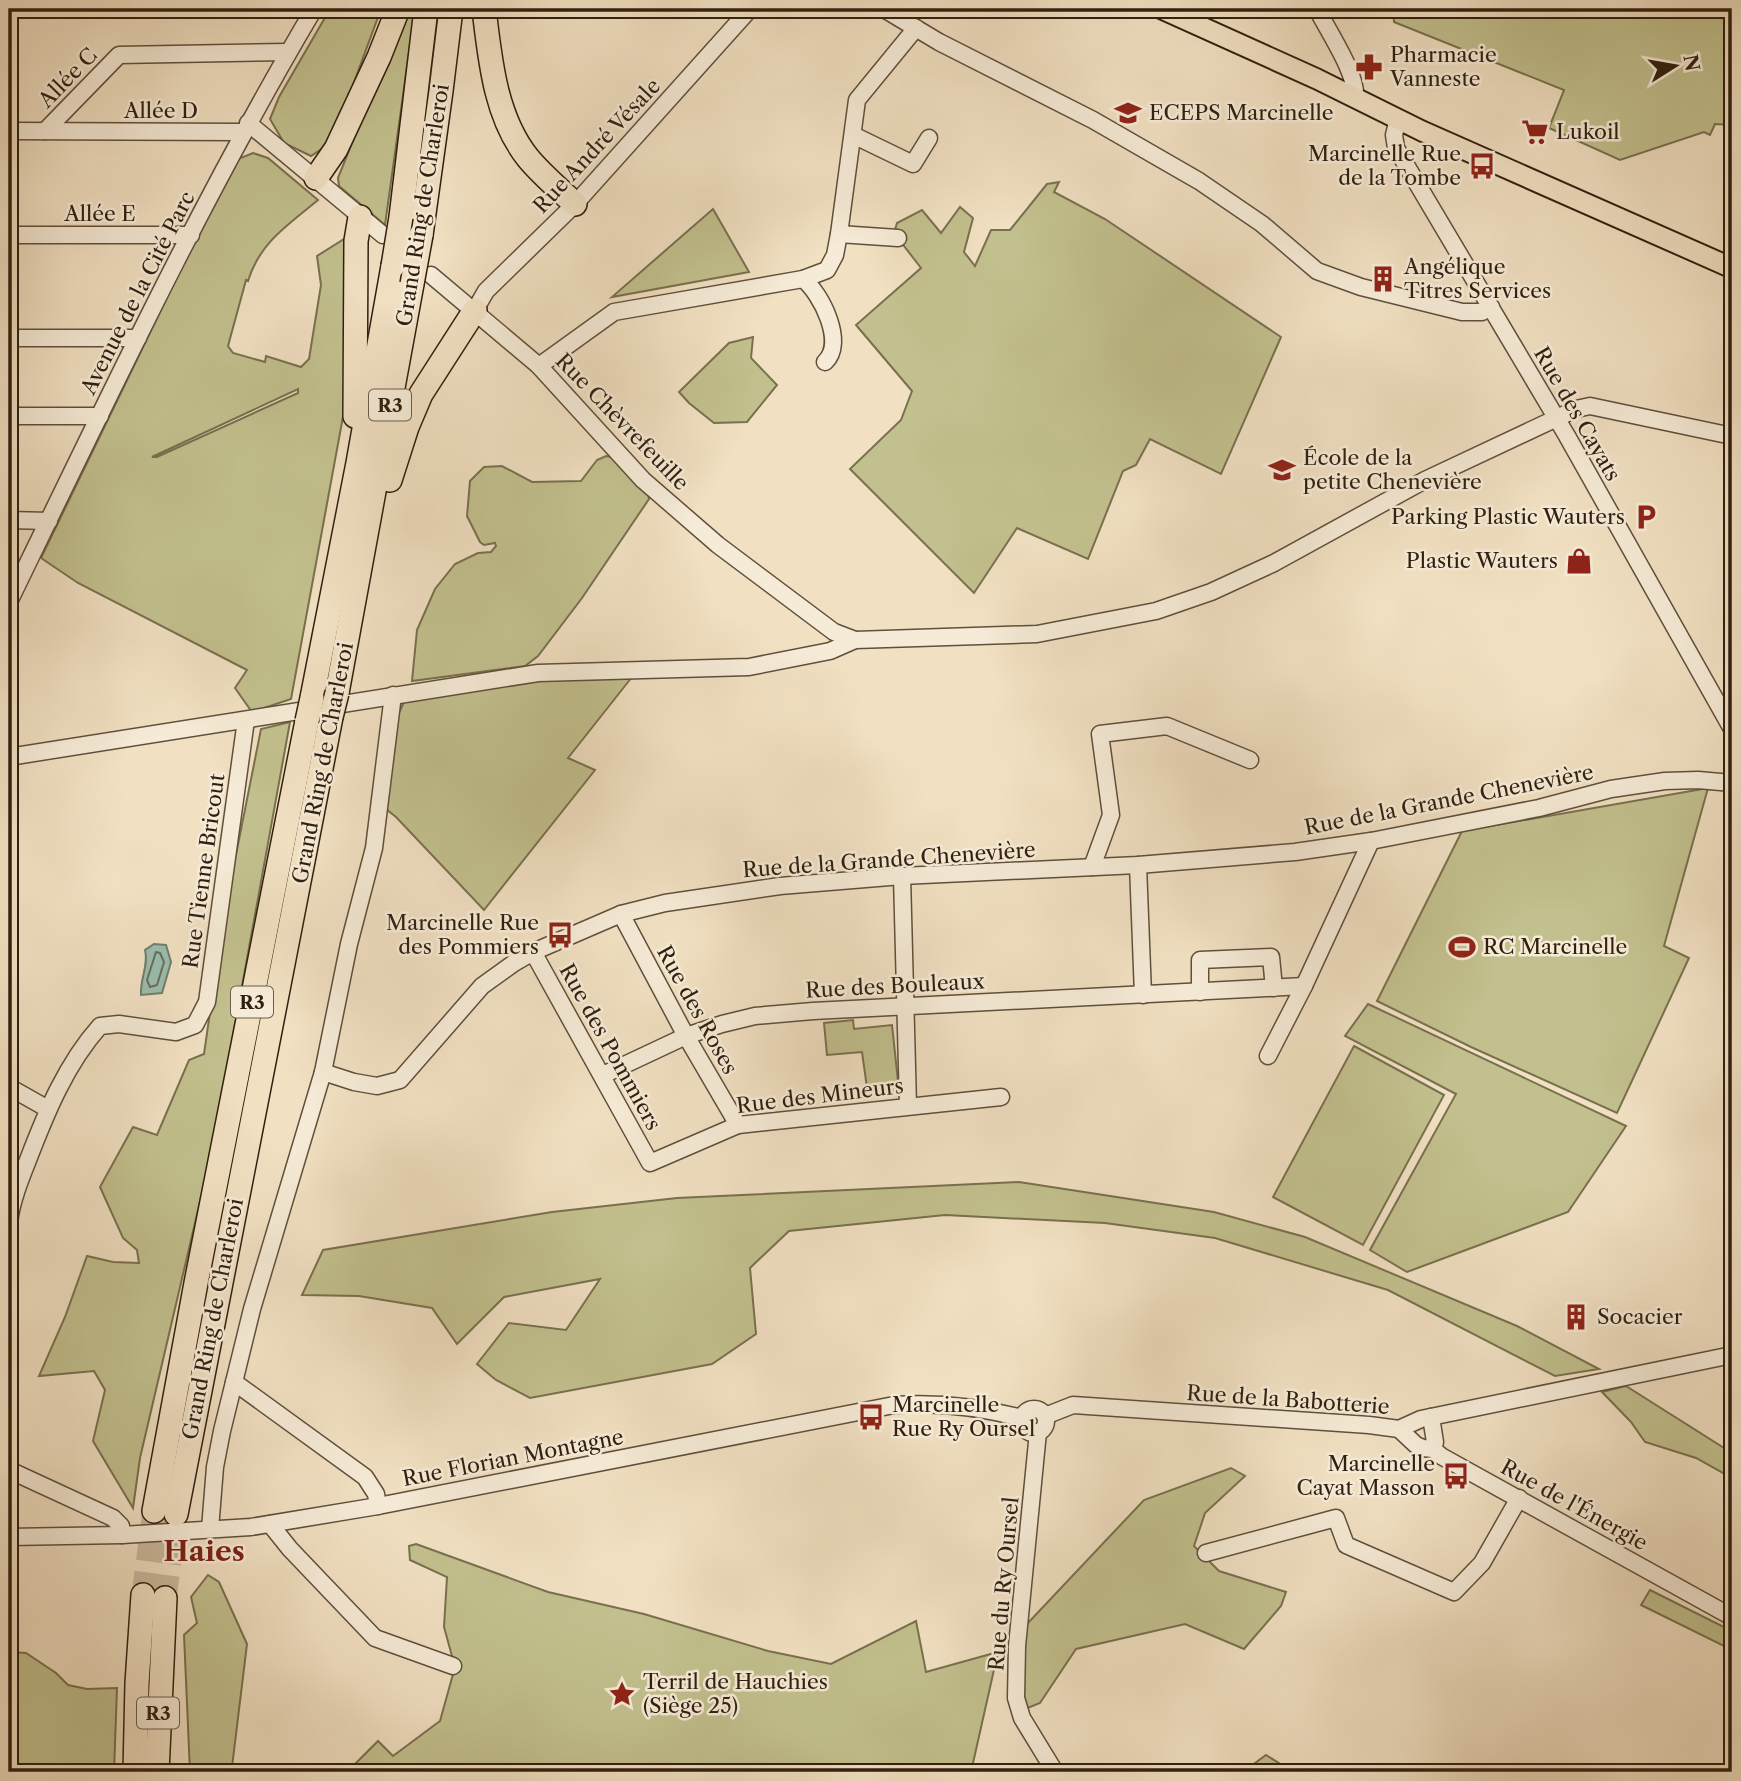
<svg xmlns="http://www.w3.org/2000/svg" width="1741" height="1781" font-family="'Libre Caslon Text',serif">
<style>
.green{fill:#c2c08e;stroke:#79704e;stroke-width:2;fill-rule:evenodd}
.water{fill:#9bbeae;stroke:#707e6e;stroke-width:2}
.lines{fill:none;stroke-linecap:round;stroke-linejoin:round}
.shore{stroke:#666e5e;stroke-width:2}
.highway-tunnel{stroke:#cab99e;stroke-width:23;stroke-dasharray:23 11;stroke-linecap:butt}
.minor-casing{stroke:#604f3c;stroke-width:19}
.major-casing{stroke:#301f0f;stroke-width:23}
.highway-casing{stroke:#301f0f;stroke-width:26}
.minor{stroke:#f6ebd7;stroke-width:16}
.major{stroke:#f1e0c2;stroke-width:19}
.highway{stroke:#f1e0c2;stroke-width:23}
.highway-bridge-casing{stroke:#301f0f;stroke-width:26;stroke-linecap:butt}
.highway-bridge{stroke:#f1e0c2;stroke-width:23}
.labels{text-anchor:middle;stroke-width:5;stroke-linejoin:round;paint-order:stroke}
.shield{fill:#f6ebd7;stroke:#6b5c4b;stroke-width:2}
.shield-label{font-size:19px;font-weight:bold;fill:#301f0f}
.poi-label{font-size:21px;fill:#301f0f;stroke:#f6ebd7;text-anchor:start}
.street-label{font-size:21px;fill:#301f0f;stroke:#f6ebd7}
.district-label{font-size:28px;font-weight:bold;fill:#7a1f14;stroke:#f6ebd7}
</style>
<rect width="100%" height="100%" fill="#f1e0c2"/>
<filter id="stains"><feTurbulence type="fractalNoise" baseFrequency=".00286" numOctaves="4"/><feColorMatrix values="0 0 0 0 .2 0 0 0 0 .09 0 0 0 0 .02 0 0 0 .5 -.17"/></filter>
<radialGradient id="worn" r=".72"><stop offset=".6" stop-color="#630" stop-opacity="0"/><stop offset="1" stop-color="#630" stop-opacity=".3"/></radialGradient>
<g class="green">
<path d="M330 9H381L332 142 311 156 284 143 270 119 279 97Z"/>
<path d="M406 9H415L385 225 339 186 338 178Z"/>
<path d="M1393 9H1732V125L1715 124 1710 135 1704 132 1620 160 1549 128 1564 90 1394 22Z"/>
<path d="M253 153 268 158 318 200C288 225 260 242 248 281L246 280 228 346 233 353 265 362 266 356 301 367 309 359 321 285 317 256 344 239 345 406 291 699 252 712 235 688 247 670 78 583 41 558 221 186 238 159ZM298 389V393L157 457H152Z"/>
<path d="M1059 182 1054 192 1105 219 1281 337 1221 474 1150 439 1136 465 1123 471 1088 559 1017 528 974 593 850 469 901 420 912 391 856 325 921 268 894 233 897 223 922 210 941 233 960 207 973 218 964 252 975 266 991 230H1010L1047 184Z"/>
<path d="M713 209 749 272 612 297Z"/>
<path d="M753 337 751 358 777 385 747 422 714 423 689 403 679 392 729 343Z"/>
<path d="M606 456 615 458 648 492 649 499 582 598 538 656 525 666 412 681 417 630 435 589 455 564 478 553 491 552 496 546 495 543 484 545 480 542 467 516 470 481 484 467 502 466 532 482 581 481 597 460Z"/>
<path d="M632 677 568 758 595 770 484 910 396 817 386 809 398 715 404 702 412 698 436 697 522 680Z"/>
<path d="M290 722 213 1146 140 1458 133 1508 93 1441 105 1390 94 1371 39 1376 65 1317 87 1256 113 1262 139 1263 137 1250 123 1238 100 1187 133 1127 157 1135 189 1060 204 1054 224 915 261 729Z"/>
<path d="M1708 788 1664 946 1689 958 1617 1113 1471 1047 1377 1001 1462 831Z"/>
<path d="M1368 1004 1626 1126 1568 1212 1407 1272 1370 1250 1456 1094 1345 1036Z"/>
<path d="M853 1020 854 1029 892 1025 899 1091 868 1095 862 1052 827 1055 824 1023Z"/>
<path d="M1354 1046 1444 1095 1363 1245 1273 1197Z"/>
<path d="M1019 1182 1214 1212 1305 1237 1517 1326 1599 1369 1555 1376 1388 1290 1215 1238 1105 1223 945 1215 789 1231 750 1268 756 1334 712 1364 530 1398 496 1380 477 1364 509 1323 566 1330 600 1279 504 1297 457 1344 432 1308 359 1296 302 1295 323 1250 552 1212 677 1198Z"/>
<path d="M1626 1386 1732 1453V1478L1696 1458 1645 1442 1631 1422 1602 1392Z"/>
<path d="M1231 1468 1245 1476 1205 1513 1194 1546 1219 1571 1286 1592 1281 1606 1244 1649 1185 1624 1076 1649 1040 1703 1025 1709 1020 1672 1027 1624 1144 1500Z"/>
<path d="M416 1544 548 1592 644 1614 768 1651 831 1664 916 1621 926 1672 998 1652 971 1772H347L378 1741 393 1756 440 1721 455 1667 444 1627 447 1577 410 1560 409 1546Z"/>
<path d="M208 1575 219 1582 247 1644 232 1767 238 1772H190L184 1635 197 1623 191 1597Z"/>
<path d="M1650 1590 1732 1631V1650L1641 1605Z"/>
<path d="M9 1652 26 1653 56 1673 68 1685 87 1689 117 1688 114 1772H9Z"/>
<path d="M1266 1755 1293 1772H1243Z"/>
</g>
<path class="water" d="M154 944 166 945 171 962 162 993 141 995C140 978 149 965 145 950Z"/>
<g class="lines">
<path class="shore" d="M156 952 160 953 164 962 157 985 150 987 147 980Z"/>
<g class="highway-tunnel">
<path d="M143 1595 154 1511"/>
<path d="M165 1598 176 1514"/>
</g>
<g class="minor-casing">
<g id="minor">
<path d="M884 9 939 42 1093 120 1199 181 1262 224 1317 271 1361 287 1462 312H1482L1491 307"/>
<path d="M1317 9C1328 31 1358 75 1355 98"/>
<path d="M1398 119 1394 135 1396 148 1567 436 1732 729"/>
<path d="M248 123 383 235"/>
<path d="M9 131 242 132"/>
<path d="M45 131 119 55 288 52"/>
<path d="M853 135 913 164 929 138"/>
<path d="M839 234 898 238"/>
<path d="M9 235H191"/>
<path d="M431 275 539 366 643 480 718 545 834 632 855 640"/>
<path d="M803 279C821 293 846 343 825 362"/>
<path d="M475 310 486 291 575 204 750 9"/>
<path d="M9 338H138"/>
<path d="M539 366 614 312 803 279 827 270 835 255 839 234 857 100 916 28"/>
<path d="M9 416H100"/>
<path d="M9 520 49 521"/>
<path d="M9 602C106 402 201 200 314 9"/>
<path d="M9 757 538 673 749 667 830 651 855 640 1037 634 1156 611 1211 592 1274 563 1425 480 1576 409 1590 406 1732 436"/>
<path d="M1138 865 1143 995"/>
<path d="M1092 867 1111 815 1100 734 1167 726 1250 760"/>
<path d="M902 876 908 1106"/>
<path d="M621 914 686 1036 738 1125"/>
<path d="M533 952 650 1163 738 1125 1001 1097"/>
<path d="M1200 992V960L1271 957 1274 988"/>
<path d="M1268 1056 1304 986 1371 841"/>
<path d="M323 1072 354 1082 377 1086 400 1080 482 986 514 963 533 952 621 914 665 903 780 886 902 876 1138 865 1295 852 1371 841 1539 808 1611 789 1665 781 1698 780 1732 783"/>
<path d="M603 1075 686 1036 722 1024 755 1016 813 1011 1304 986"/>
<path d="M9 1087 48 1109"/>
<path d="M9 1222C12 1200 20 1180 28 1160 46 1113 66 1064 100 1026L119 1024 176 1032 195 1025 207 1002 246 720"/>
<path d="M234 1382 365 1477 376 1494 378 1506"/>
<circle cx="1034" cy="1421" r="12"/>
<path d="M1045 1416 1073 1405 1369 1425 1399 1429 1421 1419 1732 1355"/>
<path d="M1431 1417 1435 1442 1433 1449"/>
<path d="M1399 1429 1416 1445 1423 1448 1433 1449 1441 1456 1732 1617"/>
<path d="M1038 1432 1017 1646 1016 1698 1022 1718 1055 1772"/>
<path d="M9 1470 113 1518 121 1526 122 1535"/>
<path d="M270 1524 290 1549 375 1638 453 1666"/>
<path d="M210 1529 215 1467 222 1431 252 1309 323 1072 349 944 374 848 393 695"/>
<path d="M9 1537 122 1535 251 1527 378 1506 894 1405C937 1402 980 1407 1022 1418"/>
<path d="M1206 1553 1336 1518 1346 1545 1454 1592 1482 1563 1519 1498"/>
</g>
</g>
<g class="major-casing">
<path id="major" d="M1162 9 1317 79 1422 131 1732 268"/>
</g>
<g class="highway-casing">
<g id="highway">
<path d="M484 9C490 59 495 117 528 158 542 175 559 189 575 204"/>
<path d="M316 178 336 149 379 57 398 9"/>
<path d="M401 217 426 9"/>
<path d="M421 235 441 91 451 9"/>
<path d="M355 416 356 241 360 217"/>
<path d="M390 480 407 427 421 394 475 310"/>
<path d="M337 693 412 284"/>
<path d="M312 698 358 463 393 266"/>
<path d="M154 1511 196 1283 307 721"/>
<path d="M176 1514 331 717"/>
<path d="M135 1772 137 1683 143 1595"/>
<path d="M157 1772 165 1598"/>
</g>
</g>
<use href="#minor" class="minor"/>
<use href="#major" class="major"/>
<use href="#highway" class="highway"/>
<g class="highway-bridge-casing">
<g id="highway-bridge">
<path d="M393 266 401 217"/>
<path d="M412 284 421 235"/>
<path d="M331 717 337 693"/>
<path d="M307 721 312 698"/>
</g>
</g>
<use href="#highway-bridge" class="highway-bridge"/>
</g>
<defs>
<g id="pharmacy-bare" transform="scale(2.1)"><path d="M-2-6h4v4h4v4h-4v4h-4v-4h-4v-4h4Z" fill="#8f2418" stroke="#f6ebd7" stroke-width="2.5" paint-order="stroke"/></g>
<g id="university-bare" transform="scale(2.1)"><path d="M0-5L7-2L0 1L-7-2ZM-4 1L0 2.5L4 1V4Q0 6-4 4Z" fill="#8f2418" stroke="#f6ebd7" stroke-width="2.5" paint-order="stroke"/></g>
<g id="supermarket-bare" transform="scale(2.1)"><path d="M-6-5.5h2.5l.6 2H6L4.5 2H-2.5L-4.4-4H-6ZM-1.5 3.2a1.3 1.3 0 1 0 .1 0ZM3 3.2a1.3 1.3 0 1 0 .1 0Z" fill="#8f2418" stroke="#f6ebd7" stroke-width="2.5" paint-order="stroke"/></g>
<g id="bus-bare" transform="scale(2.1)"><path d="M-5-6H5V4H4V6H2V4H-2V6H-4V4H-5ZM-3.5-4V0h7V-4ZM-3.5 1.2v1.5H-2V1.2ZM2 1.2v1.5H3.5V1.2Z" fill="#8f2418" stroke="#f6ebd7" stroke-width="2.5" paint-order="stroke"/></g>
<g id="building-bare" transform="scale(2.1)"><path d="M-4-6H4V6H1V3H-1V6H-4ZM-2.5-4.3h1.7v1.8h-1.7ZM.8-4.3h1.7v1.8H.8ZM-2.5-1h1.7V.8h-1.7ZM.8-1h1.7V.8H.8Z" fill="#8f2418" stroke="#f6ebd7" stroke-width="2.5" paint-order="stroke"/></g>
<g id="school-bare" transform="scale(2.1)"><path d="M0-5L7-2L0 1L-7-2ZM-4 1L0 2.5L4 1V4Q0 6-4 4Z" fill="#8f2418" stroke="#f6ebd7" stroke-width="2.5" paint-order="stroke"/></g>
<g id="parking-bare" transform="scale(2.1)"><path d="M-3.5-5.5H1a3.5 3.5 0 0 1 0 7H-1V5.5H-3.5ZM-1-3.4V-.6H.8a1.4 1.4 0 0 0 0-2.8Z" fill="#8f2418" stroke="#f6ebd7" stroke-width="2.5" paint-order="stroke"/></g>
<g id="shop-bare" transform="scale(2.1)"><path d="M-5-2.5h2.3a2.7 3.5 0 0 1 5.4 0H5L5.5 6h-11ZM-1.5-2.5h3a1.5 2.3 0 0 0-3 0Z" fill="#8f2418" stroke="#f6ebd7" stroke-width="2.5" paint-order="stroke"/></g>
<g id="stadium-bare" transform="scale(2.1)"><path d="M0-5a6.5 5 0 1 0 0 10a6.5 5 0 1 0 0-10ZM-3.5-1.8h7v3.6h-7Z" fill="#8f2418" stroke="#f6ebd7" stroke-width="2.5" paint-order="stroke"/></g>
<g id="sight-bare" transform="scale(2.1)"><path d="M0-6L1.8-2.2L6-1.7L2.9 1.2L3.7 5.4L0 3.3L-3.7 5.4L-2.9 1.2L-6-1.7L-1.8-2.2Z" fill="#8f2418" stroke="#f6ebd7" stroke-width="2.5" paint-order="stroke"/></g>
</defs>
<g fill-rule="evenodd">
<use href="#pharmacy-bare" x="1369" y="67"/>
<use href="#university-bare" x="1128" y="113"/>
<use href="#supermarket-bare" x="1535" y="132"/>
<use href="#bus-bare" x="1482" y="166"/>
<use href="#building-bare" x="1383" y="279"/>
<use href="#school-bare" x="1282" y="470"/>
<use href="#parking-bare" x="1646" y="517"/>
<use href="#shop-bare" x="1579" y="561"/>
<use href="#bus-bare" x="560" y="935"/>
<use href="#stadium-bare" x="1462" y="947"/>
<use href="#building-bare" x="1576" y="1317"/>
<use href="#bus-bare" x="871" y="1417"/>
<use href="#bus-bare" x="1456" y="1476"/>
<use href="#sight-bare" x="622" y="1694"/>
</g>
<g class="labels">
<g class="shield">
<rect x="369" y="389.5" width="42" height="31" rx="5"/>
<rect x="231" y="986.5" width="42" height="31" rx="5"/>
<rect x="137" y="1697.5" width="42" height="31" rx="5"/>
</g>
<g class="shield-label">
<text x="390" y="412">R3</text>
<text x="252" y="1009">R3</text>
<text x="158" y="1720">R3</text>
</g>
<g class="poi-label">
<text x="1390" y="62">Pharmacie<tspan x="1390" dy="24">Vanneste</tspan></text>
<text x="1149" y="120">ECEPS Marcinelle</text>
<text x="1556" y="139">Lukoil</text>
<text x="1461" y="161" text-anchor="end">Marcinelle Rue<tspan x="1461" dy="24">de la Tombe</tspan></text>
<text x="1404" y="274">Angélique<tspan x="1404" dy="24">Titres Services</tspan></text>
<text x="1303" y="465">École de la<tspan x="1303" dy="24">petite Chenevière</tspan></text>
<text x="1625" y="524" text-anchor="end">Parking Plastic Wauters</text>
<text x="1558" y="568" text-anchor="end">Plastic Wauters</text>
<text x="539" y="930" text-anchor="end">Marcinelle Rue<tspan x="539" dy="24">des Pommiers</tspan></text>
<text x="1483" y="954">RC Marcinelle</text>
<text x="1597" y="1324">Socacier</text>
<text x="892" y="1412">Marcinelle<tspan x="892" dy="24">Rue Ry Oursel</tspan></text>
<text x="1435" y="1471" text-anchor="end">Marcinelle<tspan x="1435" dy="24">Cayat Masson</tspan></text>
<text x="643" y="1689">Terril de Hauchies<tspan x="643" dy="24">(Siège 25)</tspan></text>
</g>
<g class="street-label">
<text transform="translate(68 78) rotate(-46)" y="7">Allée C</text>
<text x="161" y="118">Allée D</text>
<text transform="translate(597 146) rotate(-47)" y="7">Rue André Vésale</text>
<text transform="translate(423 205) rotate(-81)" y="7">Grand Ring de Charleroi</text>
<text x="100" y="221">Allée E</text>
<text transform="translate(138 293) rotate(-63)" y="7">Avenue de la Cité Parc</text>
<text transform="translate(1577 414) rotate(60)" y="7">Rue des Cayats</text>
<text transform="translate(622 422) rotate(46)" y="7">Rue Chèvrefeuille</text>
<text transform="translate(323 763) rotate(-79)" y="7">Grand Ring de Charleroi</text>
<text transform="translate(1449 800) rotate(-11)" y="7">Rue de la Grande Chenevière</text>
<text transform="translate(889 860) rotate(-4)" y="7">Rue de la Grande Chenevière</text>
<text transform="translate(204 871) rotate(-82)" y="7">Rue Tienne Bricout</text>
<text transform="translate(895 986) rotate(-3)" y="7">Rue des Bouleaux</text>
<text transform="translate(697 1010) rotate(61)" y="7">Rue des Roses</text>
<text transform="translate(610 1047) rotate(61)" y="7">Rue des Pommiers</text>
<text transform="translate(820 1096) rotate(-7)" y="7">Rue des Mineurs</text>
<text transform="translate(213 1319) rotate(-79)" y="7">Grand Ring de Charleroi</text>
<text transform="translate(1288 1400) rotate(4)" y="7">Rue de la Babotterie</text>
<text transform="translate(513 1458) rotate(-11)" y="7">Rue Florian Montagne</text>
<text transform="translate(1574 1505) rotate(29)" y="7">Rue de l'Énergie</text>
<text transform="translate(1004 1584) rotate(-85)" y="7">Rue du Ry Oursel</text>
</g>
<g class="district-label">
<text x="204" y="1561">Haies</text>
</g>
</g>
<rect width="1741" height="1781" fill="none" stroke="#f1e0c2" stroke-width="35"/>
<rect x="10" y="10" width="1720" height="1760" fill="none" stroke="#301f0f" stroke-width="3.5"/>
<rect x="18" y="18" width="1706" height="1746" fill="none" stroke="#301f0f" stroke-width="2"/>
<g transform="translate(1675 66) rotate(79)" stroke="#f6ebd7" stroke-width="5" paint-order="stroke">
<path d="M0-5L12 26L0 18L-12 26Z" fill="#301f0f"/>
<text y="-10" font-size="19" font-weight="bold" text-anchor="middle" fill="#301f0f">N</text>
</g>
<rect width="100%" height="100%" filter="url(#stains)"/>
<rect width="100%" height="100%" fill="url(#worn)"/>
</svg>
